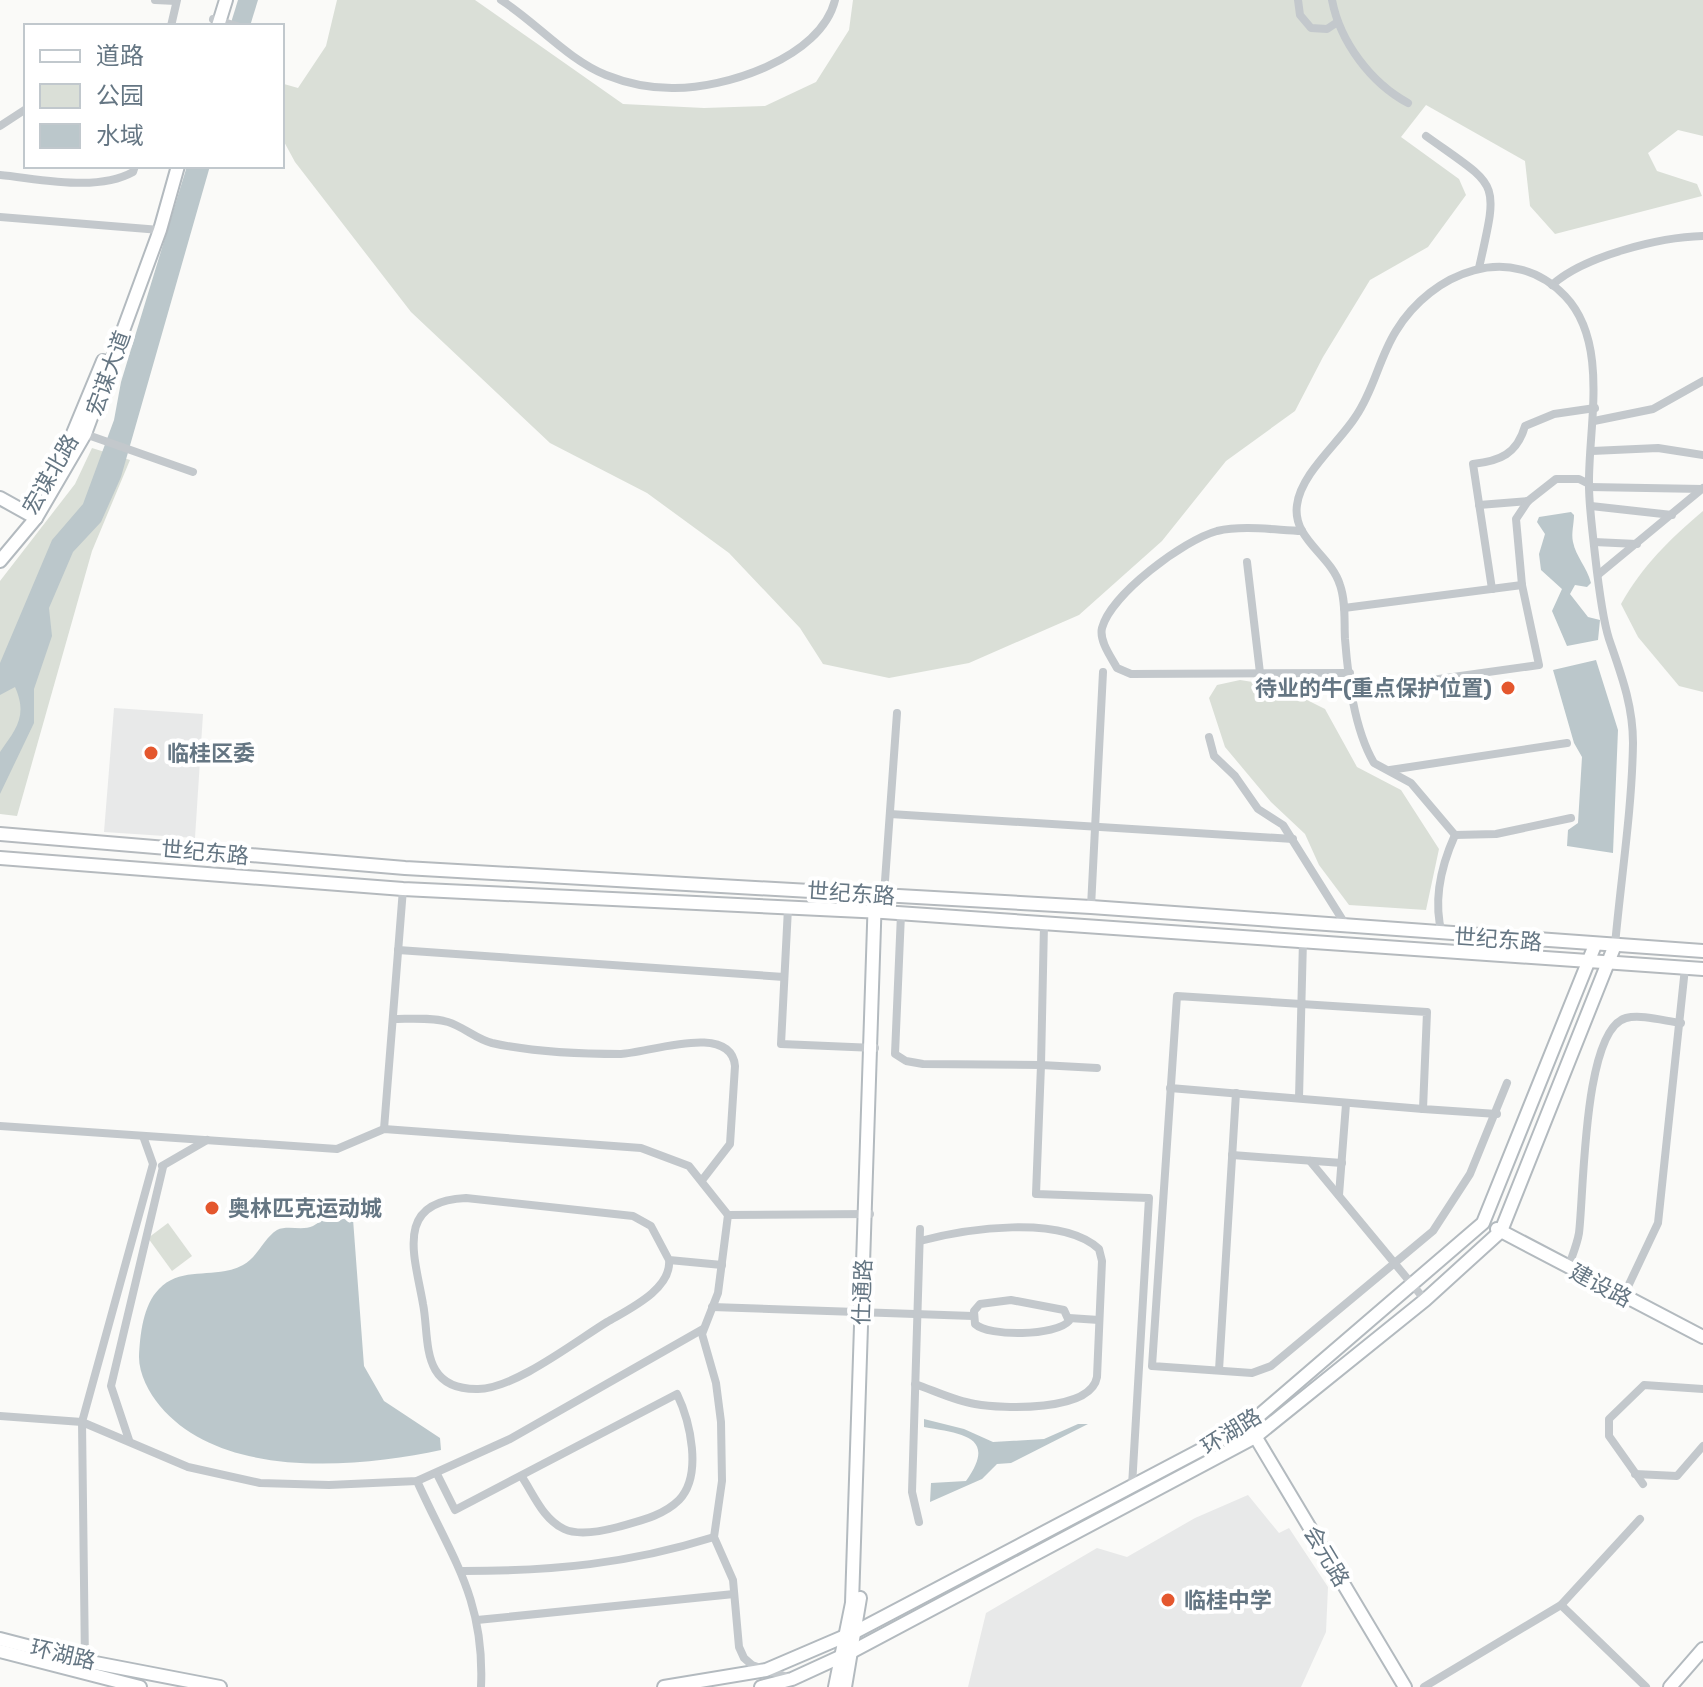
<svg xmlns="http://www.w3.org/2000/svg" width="1703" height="1687" font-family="Rubik,'Noto Sans SC',sans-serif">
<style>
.built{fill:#e8e9e9}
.green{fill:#dadfd7}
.water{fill:#bbc7cb}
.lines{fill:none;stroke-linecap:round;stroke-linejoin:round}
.secondary-casing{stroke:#b3babf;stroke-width:16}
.primary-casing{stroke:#b5babe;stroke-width:16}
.street{stroke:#c3c8cc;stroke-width:8}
.secondary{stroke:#fff;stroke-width:12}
.primary{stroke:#fff;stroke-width:12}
.poi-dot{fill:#e4572e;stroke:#fff;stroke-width:3}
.labels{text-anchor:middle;stroke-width:8;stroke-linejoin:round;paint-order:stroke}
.street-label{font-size:22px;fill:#657683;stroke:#fff}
.poi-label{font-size:22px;font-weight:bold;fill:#657683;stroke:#fff;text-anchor:start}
</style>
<rect width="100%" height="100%" fill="#fafaf8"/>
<g class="built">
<path d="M114 708 203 714 195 838 104 832Z"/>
<path d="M1248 1495 1279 1533 1289 1528 1328 1587 1326 1632 1301 1687H968L986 1613 1097 1548 1127 1557 1195 1518Z"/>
</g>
<g class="green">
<path d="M337 0H475L623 104 704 108 765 106 816 82 849 30 853 0H1703V136L1678 130 1648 153 1657 171 1697 184 1702 196 1555 234 1530 206 1525 161 1426 105 1401 137 1459 179 1466 195 1428 247 1370 280 1323 357 1295 411 1226 461 1162 541 1079 615 969 663 889 678 823 664 800 628 729 553 647 493 550 443 411 312 295 162 282 138 284 84 298 88 326 46Z"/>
<path d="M92 448 130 460 92 551 17 816 0 814V581L75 484Z"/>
<path d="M1703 511V692L1679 686 1638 637 1621 604C1642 566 1670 539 1703 511Z"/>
<path d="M1240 680 1279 686 1325 709 1357 767 1401 790 1439 849 1426 910 1349 905 1319 865 1305 834 1271 802 1225 747 1209 698 1217 685Z"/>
<path d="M168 1223 192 1256 172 1271 148 1238Z"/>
</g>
<g class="water">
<path d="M238 0H258L250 26H230Z"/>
<path d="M187 166H210L121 477 101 522 73 552 49 608 52 636 34 689V723L0 794V752C16 729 28 716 15 687L0 695V663L52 540 83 504 114 420 121 382Z"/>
<path d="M1571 512 1574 515C1574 524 1571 533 1573 542 1576 557 1587 567 1591 583L1587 587 1575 585 1570 594 1588 617 1600 620 1598 640 1567 646 1552 611 1562 589 1541 570 1539 554 1545 534 1537 522 1539 517Z"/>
<path d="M1596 660 1618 730 1613 853 1567 846 1568 830 1578 823 1582 757 1574 743 1553 670Z"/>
<path d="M338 1210 353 1219 364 1366 384 1401 440 1438 441 1450C357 1468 222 1480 160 1406 149 1393 139 1374 139 1357 140 1335 143 1305 159 1289 182 1265 215 1280 243 1265 257 1258 264 1238 277 1230 287 1225 303 1231 313 1226 322 1221 328 1214 338 1210Z"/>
<path d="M924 1419 964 1429 993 1442 1044 1439 1078 1424H1088L1011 1463 997 1464 982 1479 930 1502 931 1483 966 1481C998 1436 962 1434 924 1427Z"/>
</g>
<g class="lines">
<g class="secondary-casing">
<g id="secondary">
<path d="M218 26 226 0"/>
<path d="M64 455 103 361"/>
<path d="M0 498 36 518"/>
<path d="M0 561 36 518 85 434 160 230 178 166"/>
<path d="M1497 1229 1703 1337"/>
<path d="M1252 1431 1405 1687"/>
<path d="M0 1639 85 1661 220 1687"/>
<path d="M0 1651 140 1687"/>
<path d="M664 1687 766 1670 857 1631 1248 1425 1483 1223 1595 945"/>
<path d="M761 1687 792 1679 853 1651 1255 1437 1425 1300 1501 1231 1615 945"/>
<path d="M835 1687 852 1603 875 895"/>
<path d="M845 1687 860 1598"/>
<path d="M1670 1687 1703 1649"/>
</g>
</g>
<g class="primary-casing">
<g id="primary">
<path d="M0 834 405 868 1091 907 1703 951"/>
<path d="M0 858 403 889 883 912 1703 969"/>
</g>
</g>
<g class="street">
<path d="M155 0 176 1"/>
<path d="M501 0C537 23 567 59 606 75 626 83 650 88 672 88 724 89 821 58 835 0"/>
<path d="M1298 0 1300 15 1311 28 1327 29 1336 23"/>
<path d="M1332 0C1340 42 1371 83 1408 103"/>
<path d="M213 19 237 26"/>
<path d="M171 26 177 0"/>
<path d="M0 126 26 109"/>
<path d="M1426 136C1500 189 1499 178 1479 268"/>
<path d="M0 175C41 179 97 192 133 172L135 166"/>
<path d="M0 217 160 230"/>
<path d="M1552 285C1584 256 1660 237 1703 236"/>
<path d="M1594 421 1653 409 1703 381"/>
<path d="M85 434 193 472"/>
<path d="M1592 451 1658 448 1703 455"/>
<path d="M1589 487 1703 489"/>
<path d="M1479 505 1528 501"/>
<path d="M1591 506 1672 515"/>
<path d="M1302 531C1275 530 1243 525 1217 531 1184 540 1111 594 1102 628 1099 641 1111 657 1117 668L1131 674 1350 673"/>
<path d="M1594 542 1637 544"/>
<path d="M1247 562 1260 673"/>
<path d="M1599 574 1703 488"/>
<path d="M1522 585 1516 519 1528 501 1556 479H1579L1589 484"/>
<path d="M1492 589 1473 464C1500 461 1517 454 1525 426L1554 414 1595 408"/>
<path d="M1344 608 1522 585 1539 665 1353 691"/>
<path d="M1209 737 1214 756 1235 776 1258 809 1283 825 1347 927"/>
<path d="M1390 770 1567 743"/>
<path d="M890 814 1293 839"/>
<path d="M1571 818 1496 834 1455 835 1411 783 1374 763C1354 729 1348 677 1345 639 1344 621 1346 602 1340 585 1331 555 1292 539 1297 505 1301 473 1339 443 1356 416 1374 390 1379 358 1396 331 1432 272 1511 240 1565 296 1610 343 1588 428 1589 485 1589 505 1592 526 1594 546 1597 572 1601 614 1609 639 1621 674 1633 705 1633 743 1632 810 1621 878 1615 945"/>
<path d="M884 895 897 713"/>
<path d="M1091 907 1103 672"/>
<path d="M788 908 781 1044 875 1048"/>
<path d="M901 914 895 1054 906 1061 923 1064 1041 1065 1036 1194 1149 1198 1132 1486"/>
<path d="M1044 924 1041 1065 1097 1068"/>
<path d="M1442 934C1433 901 1441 866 1455 835"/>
<path d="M398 950 784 977"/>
<path d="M393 1019C410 1019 431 1017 448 1022 464 1027 476 1039 492 1043 533 1052 580 1054 621 1054 649 1053 731 1022 735 1066L730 1144 703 1179"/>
<path d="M1170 1088 1423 1109"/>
<path d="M1299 1098 1303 940"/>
<path d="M1497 1114 1423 1109 1427 1012 1177 996 1152 1366 1252 1373 1271 1366 1433 1231 1470 1174 1507 1083"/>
<path d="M0 1126 337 1149 384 1129 641 1148 689 1166 728 1215 870 1214"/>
<path d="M384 1129 403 889"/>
<path d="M143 1136 153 1164 82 1422 188 1467 260 1483 329 1485 417 1481 510 1439 703 1329"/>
<path d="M1232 1155 1342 1163"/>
<path d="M1310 1161 1425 1300"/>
<path d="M162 1166 207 1140"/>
<path d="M1339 1195 1346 1104"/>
<path d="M728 1215 718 1293 702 1334 716 1383 721 1422 722 1481 714 1537 733 1580 739 1647 744 1658 752 1665 790 1678"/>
<path d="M669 1260C672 1289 629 1309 607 1322 576 1341 514 1389 478 1389 419 1390 430 1339 423 1304 415 1257 393 1201 466 1198L633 1216 651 1226 669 1260 722 1265"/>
<path d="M1568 1268C1572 1256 1577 1245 1579 1233 1584 1194 1583 1029 1626 1018 1641 1014 1665 1021 1681 1023"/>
<path d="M1623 1297 1658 1223 1685 968"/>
<path d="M1011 1300 1064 1310 1069 1321C1056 1336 989 1337 975 1324L974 1311 980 1304Z"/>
<path d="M712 1307 973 1316"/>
<path d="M1069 1318 1099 1320"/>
<path d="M1219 1370 1236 1093"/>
<path d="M915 1384C935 1391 955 1401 975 1404 1002 1409 1091 1412 1097 1377L1102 1261 1099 1249C1061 1214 965 1229 920 1241"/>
<path d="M0 1416 82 1422 85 1663"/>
<path d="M129 1440 111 1386 163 1167"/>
<path d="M437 1474 455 1510 677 1394C690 1421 703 1475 679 1500 663 1516 639 1521 618 1527 603 1531 579 1536 564 1529 543 1519 534 1495 522 1477"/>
<path d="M1635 1474 1677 1476 1703 1446"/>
<path d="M417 1481C451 1557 485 1598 481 1687"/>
<path d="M1643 1484 1609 1436V1419L1644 1385 1703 1389"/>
<path d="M919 1522 912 1492 920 1229"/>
<path d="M463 1571C553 1571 628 1564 714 1537"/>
<path d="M1561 1605 1646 1687"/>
<path d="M477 1620 734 1594"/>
<path d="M1424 1687 1561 1605 1640 1519"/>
</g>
<use href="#secondary" class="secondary"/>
<use href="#primary" class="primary"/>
</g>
<g class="poi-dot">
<circle cx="1508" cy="688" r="8"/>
<circle cx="151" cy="753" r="8"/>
<circle cx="212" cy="1208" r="8"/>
<circle cx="1168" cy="1600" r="8"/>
</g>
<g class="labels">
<g class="street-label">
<text transform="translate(108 373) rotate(-70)" y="8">宏谋大道</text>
<text transform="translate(50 474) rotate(-60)" y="8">宏谋北路</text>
<text transform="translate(205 852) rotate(5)" y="8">世纪东路</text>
<text transform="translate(851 893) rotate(4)" y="8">世纪东路</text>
<text transform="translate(1498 939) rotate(4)" y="8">世纪东路</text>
<text transform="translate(1601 1285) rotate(28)" y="8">建设路</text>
<text transform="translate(862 1292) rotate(-88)" y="8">仕通路</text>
<text transform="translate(1231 1431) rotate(-32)" y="8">环湖路</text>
<text transform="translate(1327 1556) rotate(59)" y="8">会元路</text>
<text transform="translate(63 1654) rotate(13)" y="8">环湖路</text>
</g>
<g class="poi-label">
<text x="1492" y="696" text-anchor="end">待业的牛(重点保护位置)</text>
<text x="167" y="761">临桂区委</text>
<text x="228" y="1216">奥林匹克运动城</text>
<text x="1184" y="1608">临桂中学</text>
</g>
</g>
<rect x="24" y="24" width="260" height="144" fill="#ffffff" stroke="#c1c8cd" stroke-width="2"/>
<rect x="40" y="50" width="40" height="12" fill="#ffffff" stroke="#c1c8cd" stroke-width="2"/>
<text x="96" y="64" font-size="24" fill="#657683">道路</text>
<rect x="40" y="84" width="40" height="24" fill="#dadfd7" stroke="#c1c8cd" stroke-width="2"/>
<text x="96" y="104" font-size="24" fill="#657683">公园</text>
<rect x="40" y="124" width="40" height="24" fill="#bbc7cb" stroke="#c1c8cd" stroke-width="2"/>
<text x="96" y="144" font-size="24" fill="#657683">水域</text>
</svg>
